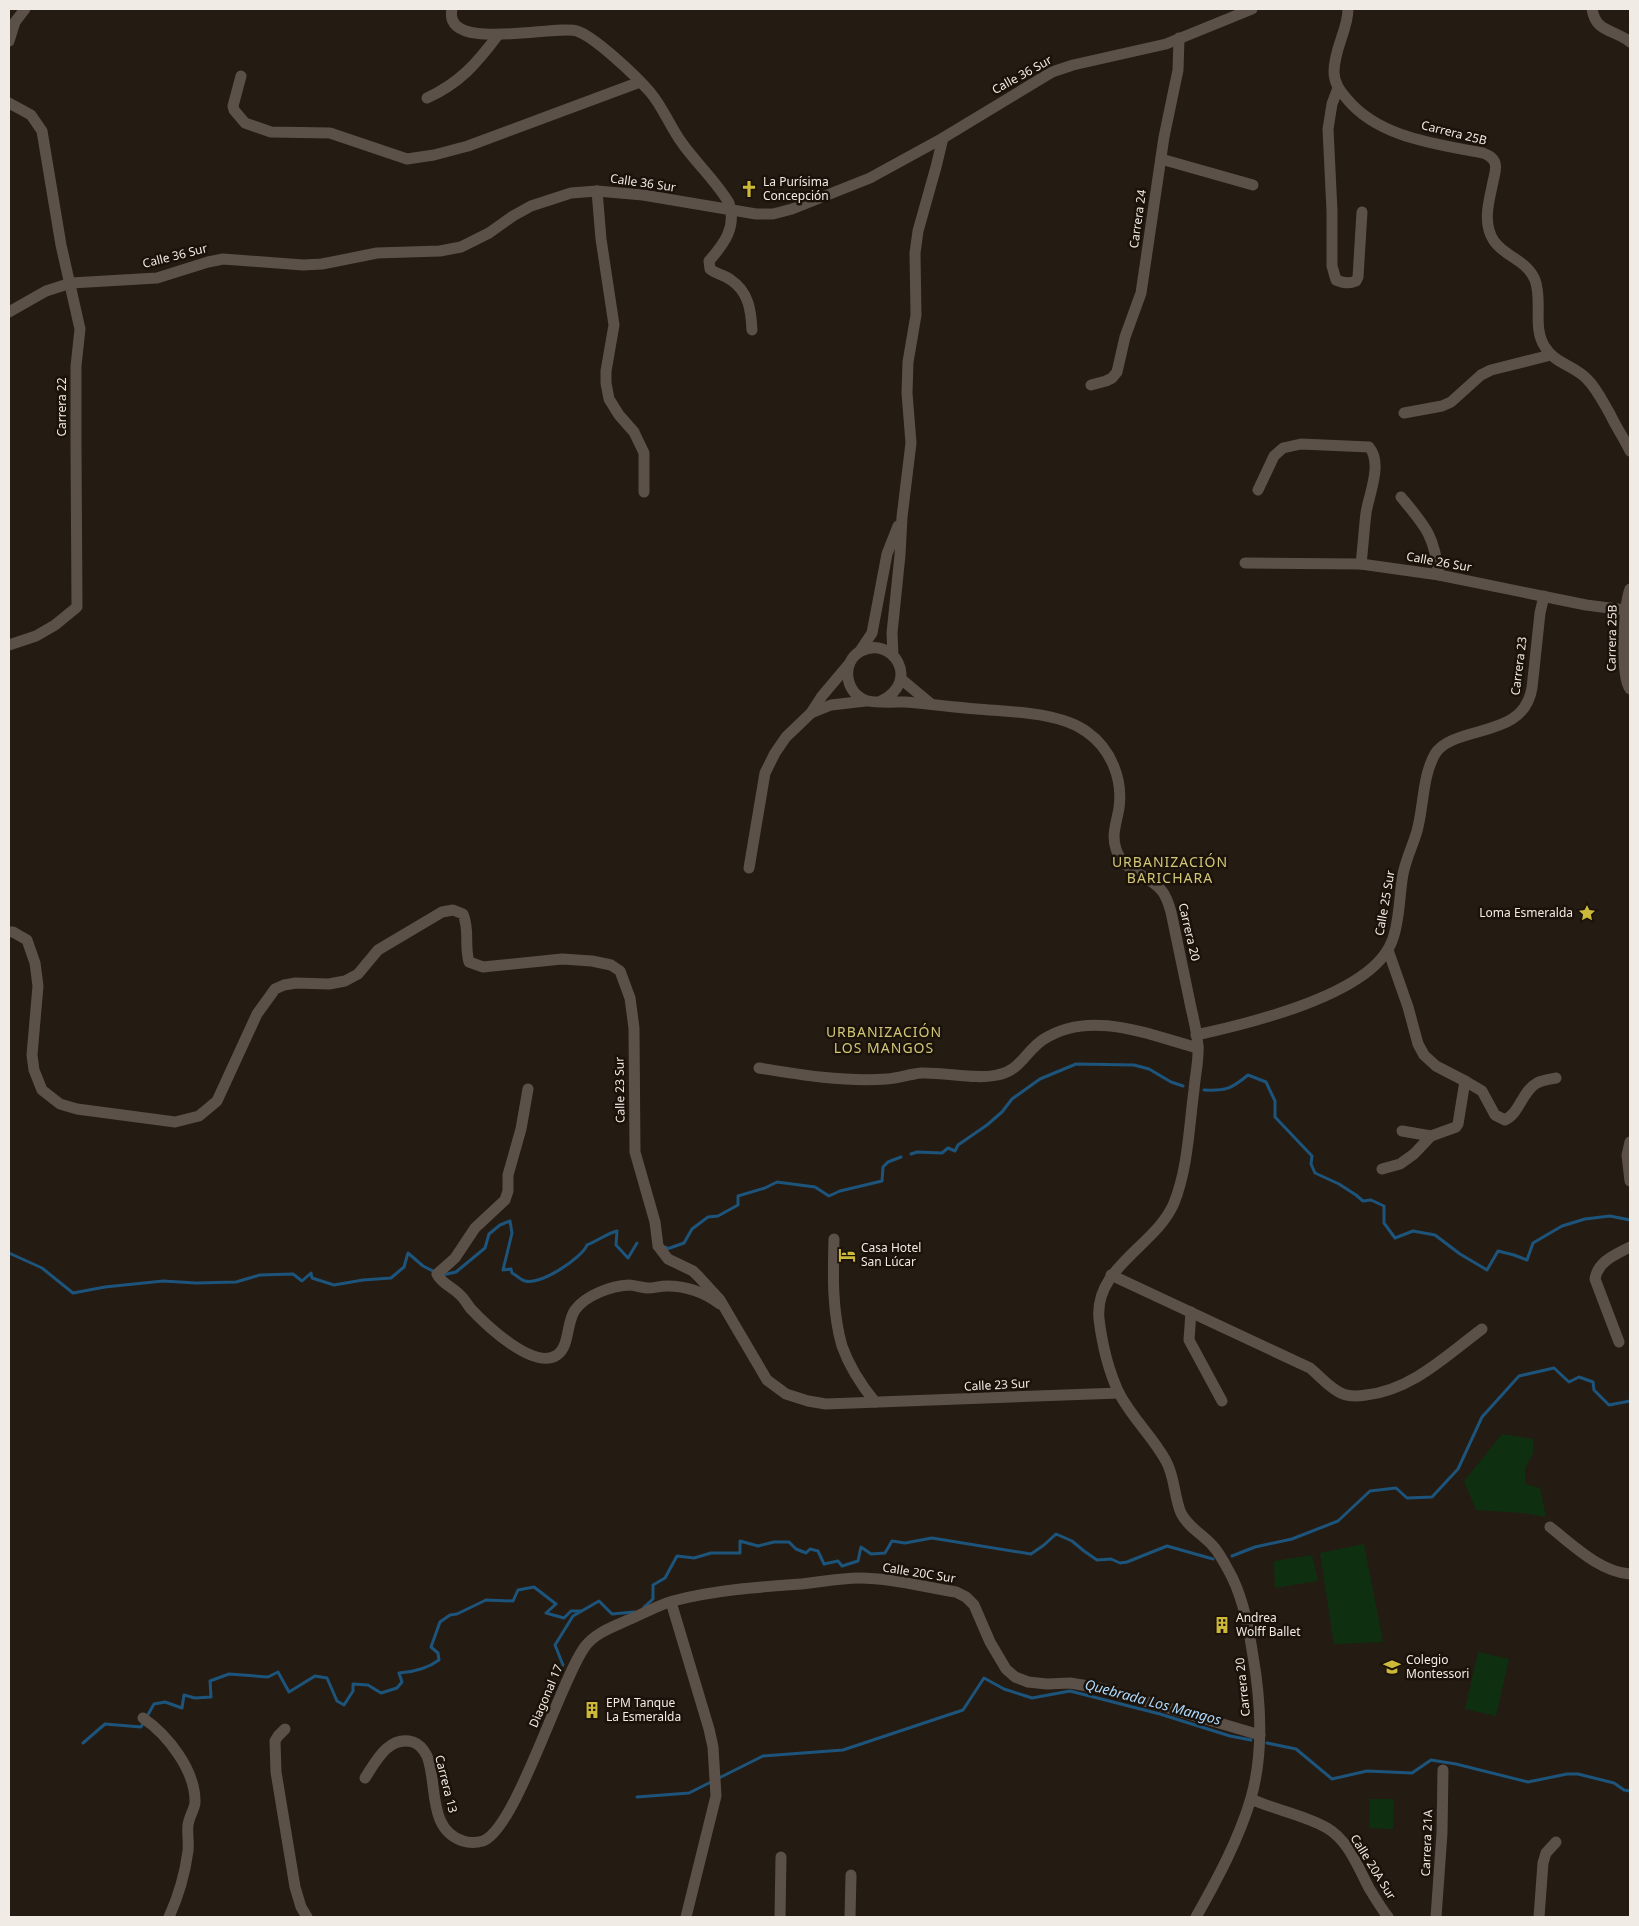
<svg xmlns="http://www.w3.org/2000/svg" width="1639" height="1926" font-family="'Noto Sans',sans-serif">
<style>
.green{fill:#0f3010}
.lines{fill:none;stroke-linecap:round;stroke-linejoin:round}
.stream{stroke:#1d547b;stroke-width:3}
.street{stroke:#5b5148;stroke-width:11}
.labels{text-anchor:middle;stroke-width:5;stroke-linejoin:round;paint-order:stroke}
.street-label{font-size:12px;fill:#f1ebe5;stroke:#1b120a}
.poi-label{font-size:12px;fill:#f1ebe5;stroke:#1b120a;text-anchor:start}
.neighbourhood-label{font-size:14px;letter-spacing:1px;fill:#d2c779;stroke:#1b120a}
.water-label{font-size:14px;font-style:italic;fill:#acd9fe;stroke:#1b120a}
</style>
<rect width="100%" height="100%" fill="#241b13"/>
<g class="green">
<path d="M1502 1434 1533 1439V1454L1525 1468V1484L1540 1488 1546 1517 1522 1513 1476 1510 1464 1481Z"/>
<path d="M1364 1544 1383 1642 1334 1644 1320 1553Z"/>
<path d="M1312 1555 1318 1581 1275 1588 1274 1561Z"/>
<path d="M1478 1652 1509 1659 1496 1716 1465 1709Z"/>
<path d="M1370 1799H1394L1393 1829 1369 1828Z"/>
</g>
<g class="lines">
<g class="stream">
<path d="M1204 1090C1226 1091 1231 1089 1248 1075L1266 1082 1275 1101V1117L1312 1156 1311 1164 1315 1173 1339 1184 1356 1195 1363 1201 1371 1200 1384 1206V1223L1395 1238 1413 1231 1435 1235 1460 1254 1487 1270 1498 1251 1514 1255 1527 1260 1533 1243 1562 1226 1585 1219 1610 1216 1630 1220"/>
<path d="M911 1154 917 1152 942 1153 948 1148 955 1151 958 1145 987 1125 1002 1112 1012 1099 1040 1079 1076 1064 1134 1065 1149 1069 1171 1082 1183 1086"/>
<path d="M666 1247 667 1249 684 1243 692 1229 708 1217 718 1216 738 1205V1196L765 1188 777 1182 815 1187 829 1196 840 1191 882 1181 883 1167 888 1162 901 1157"/>
<path d="M9 1253 42 1268 73 1293 105 1287 163 1281 196 1283 236 1282 260 1275 293 1274 302 1281 311 1273 312 1278 334 1285 363 1280 391 1278 404 1267 408 1253 423 1266 435 1272"/>
<path d="M442 1275 456 1272 485 1248 489 1234 500 1225 510 1221 512 1233 503 1270 511 1269 512 1273C516 1275 521 1280 525 1281 541 1285 582 1258 587 1245 597 1241 608 1233 617 1231L616 1245 628 1258 637 1243"/>
<path d="M1232 1556 1255 1547 1292 1539 1338 1521 1370 1491 1396 1488 1407 1498 1432 1497 1458 1469 1482 1417 1519 1376 1554 1368 1569 1382 1579 1377 1593 1382 1594 1390 1609 1405 1630 1401"/>
<path d="M644 1607 653 1599V1585L665 1578 677 1556 694 1558 711 1553H740V1541L758 1546 774 1542H789L796 1549 806 1553 810 1549 818 1551 824 1564 838 1561 842 1566 858 1561 861 1547 871 1554 885 1553 892 1541 905 1543 932 1538 1031 1554 1044 1545 1056 1534 1072 1541 1084 1551 1097 1560 1111 1559 1120 1563 1127 1562 1167 1546 1213 1559"/>
<path d="M563 1665 555 1645 573 1616 599 1601 612 1614 634 1612"/>
<path d="M83 1743 105 1724 141 1727 154 1704 165 1702 182 1708 184 1695 195 1698 211 1697 210 1681 229 1674 268 1677 278 1672 289 1692 315 1676 327 1678 337 1701 344 1705 353 1691V1684L368 1685 381 1693 397 1688 402 1682 399 1673C414 1672 427 1669 439 1660L438 1653 431 1647 440 1622 450 1615 457 1614 486 1600 513 1601 518 1590 534 1587 556 1604 546 1613 564 1618 571 1611H581"/>
<path d="M1267 1743 1296 1749 1332 1779 1367 1771 1412 1773 1431 1760 1456 1764 1528 1782 1567 1774H1578L1614 1783 1624 1790 1630 1791"/>
<path d="M719 1778 763 1756 843 1750 963 1710 984 1678 1004 1689 1032 1698 1070 1691 1160 1714 1230 1736 1251 1740"/>
<path d="M637 1797 689 1793 713 1781"/>
</g>
<g class="street">
<path d="M452 9C442 54 557 24 577 31 595 37 636 76 650 92 663 107 670 127 682 143 697 164 716 181 729 203 737 227 724 244 709 261L710 269C716 274 724 275 731 280 749 292 751 311 752 330"/>
<path d="M1348 9C1348 30 1334 48 1334 72 1334 83 1340 91 1347 99 1379 138 1437 144 1483 153 1488 155 1493 157 1495 163 1497 169 1494 176 1493 182 1489 201 1482 223 1494 241 1505 257 1527 260 1535 280 1543 301 1532 328 1545 347 1554 363 1575 366 1587 379 1597 389 1603 402 1610 414 1616 427 1624 438 1630 451"/>
<path d="M1592 9C1596 33 1614 29 1630 42"/>
<path d="M9 41 15 22 25 9"/>
<path d="M241 76 233 106 234 110 245 123 271 132 330 133 407 159 434 155 468 146 640 82"/>
<path d="M1338 88 1332 104 1328 129 1332 211V266L1336 280C1344 283 1349 284 1356 281L1358 277 1362 212"/>
<path d="M427 98C460 83 477 63 498 35"/>
<path d="M9 103 31 115 42 131 61 245 80 329 76 366V446L77 607 55 625 36 636 9 645"/>
<path d="M1161 159 1253 185"/>
<path d="M597 191 601 239 614 325 606 371V383L609 399 619 415 634 432 644 453V492"/>
<path d="M9 312 46 291 71 283 157 278 208 262 223 259 303 265 322 264 377 253 440 251 461 247 489 233 513 216 531 206 571 193 597 191 643 195 756 214H773L792 209 870 178 943 138 1052 72 1073 65 1166 44 1252 9"/>
<path d="M1091 385 1106 381 1112 378 1117 372 1125 337 1141 293 1164 137 1178 70 1179 38"/>
<path d="M1404 413 1442 406 1451 402 1481 375 1491 370 1551 355"/>
<path d="M1258 490 1274 456 1283 448 1301 444 1369 447C1383 463 1369 494 1366 513 1364 530 1363 547 1361 564"/>
<path d="M1401 497C1426 527 1434 535 1439 575"/>
<path d="M1245 563 1361 564 1439 575 1586 605 1625 610"/>
<path d="M1630 589C1624 605 1620 677 1630 689"/>
<path d="M860 651 872 633 887 554 898 526"/>
<path d="M893 656 892 633 900 555 902 517 911 443 907 393 908 362 916 315 915 253 918 231 936 167 943 138"/>
<path d="M901 679 931 704"/>
<path d="M881 701C922 681 892 635 861 651 840 662 845 695 868 701 876 703 895 702 905 702 929 704 953 707 977 709 1010 712 1060 712 1087 732 1111 749 1123 779 1119 808 1117 821 1111 835 1116 849 1123 872 1148 874 1162 891 1167 897 1169 905 1171 912 1177 941 1183 969 1189 998 1192 1014 1197 1030 1198 1046 1199 1060 1195 1076 1194 1090 1189 1127 1188 1168 1174 1203 1156 1246 1094 1267 1099 1319 1102 1343 1109 1372 1119 1393 1132 1418 1153 1437 1166 1461 1175 1477 1174 1497 1181 1513 1188 1527 1202 1534 1212 1545 1220 1553 1226 1566 1232 1577 1244 1602 1249 1630 1253 1656 1261 1702 1264 1752 1251 1798 1239 1839 1217 1880 1196 1917"/>
<path d="M811 713 831 705 866 701"/>
<path d="M749 868 765 773 775 753 786 737 811 713 822 696 849 664"/>
<path d="M9 932H13L27 940 35 963 38 986 32 1055 34 1070 42 1090 60 1104 77 1109 175 1122 199 1116 217 1101 257 1014 275 989 284 985 296 983 329 984 345 981 358 974 378 950 442 912 453 910 463 914C470 930 464 944 469 962L483 967 562 959 592 961 611 965 620 971 630 998 634 1028 635 1152 655 1222 658 1246 668 1259 693 1271 699 1277 720 1300 767 1380 786 1394 808 1401 826 1404 1119 1393"/>
<path d="M1196 1035C1247 1024 1372 995 1392 941 1400 921 1399 896 1403 874 1406 859 1413 845 1417 831 1424 806 1422 777 1435 754 1439 747 1446 743 1453 740 1484 727 1525 729 1532 688L1540 613 1544 596"/>
<path d="M759 1068C801 1075 844 1082 887 1079 899 1078 910 1074 921 1073 944 1072 977 1080 997 1075 1021 1071 1026 1050 1044 1039 1091 1009 1149 1035 1198 1048"/>
<path d="M1465 1081 1482 1091 1495 1115 1505 1120C1520 1113 1522 1091 1537 1083 1542 1080 1550 1079 1556 1078"/>
<path d="M528 1089 521 1129 508 1175V1191L505 1200 475 1228 455 1258 437 1274C441 1283 452 1287 459 1294 464 1298 467 1304 471 1309 486 1325 534 1371 557 1355 570 1346 566 1323 575 1310 586 1295 611 1286 629 1285 635 1285 641 1288 648 1288 654 1288 660 1286 667 1286 686 1286 704 1292 720 1304"/>
<path d="M1402 1131 1431 1136"/>
<path d="M1630 1142 1627 1155 1630 1181"/>
<path d="M1382 1169 1400 1164 1414 1154 1431 1136 1456 1127 1458 1124 1465 1081 1436 1066 1424 1055 1418 1044 1408 1007 1388 950"/>
<path d="M834 1239C833 1274 832 1312 842 1346 849 1366 862 1386 875 1402"/>
<path d="M1111 1275 1310 1368C1321 1377 1330 1389 1343 1394 1350 1397 1359 1396 1366 1395 1412 1390 1447 1355 1482 1329"/>
<path d="M1191 1312 1189 1340 1222 1401"/>
<path d="M1619 1342 1595 1279C1598 1261 1615 1255 1630 1247"/>
<path d="M1550 1527C1573 1545 1600 1572 1630 1574"/>
<path d="M671 1602 709 1729 713 1747 716 1796 686 1917"/>
<path d="M143 1718C168 1735 196 1771 195 1803 194 1810 189 1817 188 1825 187 1833 189 1842 188 1851 185 1874 178 1897 169 1917"/>
<path d="M285 1729 278 1736 275 1741 276 1772 295 1887 301 1907 307 1917"/>
<path d="M365 1778C376 1761 389 1735 413 1742 419 1744 424 1750 427 1756 438 1784 427 1829 463 1841 469 1843 476 1843 483 1841 516 1828 559 1684 584 1648 594 1633 613 1627 628 1620 643 1614 658 1605 673 1601 715 1590 759 1587 802 1584 821 1582 840 1578 859 1578 891 1578 924 1587 956 1592L966 1597 974 1605 990 1642 1006 1669 1015 1677 1028 1682 1047 1684 1070 1683 1100 1688 1260 1735"/>
<path d="M1251 1799C1275 1810 1305 1815 1327 1828 1348 1840 1358 1867 1369 1888 1375 1898 1381 1908 1388 1917"/>
<path d="M780 1917 781 1857"/>
<path d="M850 1917 851 1875"/>
<path d="M1436 1917 1442 1833 1443 1770"/>
<path d="M1539 1917 1543 1863 1546 1853 1556 1842"/>
</g>
</g>
<defs>
<g id="church-bare" transform="scale(1.35)"><path d="M-1.2-6h2.4v3.5h3.3v2.4h-3.3V6h-2.4V-.1h-3.3v-2.4h3.3Z" fill="#ccb939" stroke="#1b120a" stroke-width="2.5" paint-order="stroke"/></g>
<g id="sight-bare" transform="scale(1.35)"><path d="M0-6L1.8-2.2L6-1.7L2.9 1.2L3.7 5.4L0 3.3L-3.7 5.4L-2.9 1.2L-6-1.7L-1.8-2.2Z" fill="#ccb939" stroke="#1b120a" stroke-width="2.5" paint-order="stroke"/></g>
<g id="hotel-bare" transform="scale(1.35)"><path d="M-6-4.5h1.5V1H6V5H4.5V3h-9V5H-6ZM-4 0a1.8 1.8 0 1 1 3.6 0ZM.5 0V-2.5h3Q6-2.5 6 0Z" fill="#ccb939" stroke="#1b120a" stroke-width="2.5" paint-order="stroke"/></g>
<g id="building-bare" transform="scale(1.35)"><path d="M-4-6H4V6H1V3H-1V6H-4ZM-2.5-4.3h1.7v1.8h-1.7ZM.8-4.3h1.7v1.8H.8ZM-2.5-1h1.7V.8h-1.7ZM.8-1h1.7V.8H.8Z" fill="#ccb939" stroke="#1b120a" stroke-width="2.5" paint-order="stroke"/></g>
<g id="school-bare" transform="scale(1.35)"><path d="M0-5L7-2L0 1L-7-2ZM-4 1L0 2.5L4 1V4Q0 6-4 4Z" fill="#ccb939" stroke="#1b120a" stroke-width="2.5" paint-order="stroke"/></g>
</defs>
<g fill-rule="evenodd">
<use href="#church-bare" x="749" y="189"/>
<use href="#sight-bare" x="1587" y="913"/>
<use href="#hotel-bare" x="847" y="1255"/>
<use href="#building-bare" x="1222" y="1625"/>
<use href="#school-bare" x="1392" y="1667"/>
<use href="#building-bare" x="592" y="1710"/>
</g>
<g class="labels">
<g class="street-label">
<text transform="translate(1022 75) rotate(-29)" y="4">Calle 36 Sur</text>
<text transform="translate(1454 133) rotate(14)" y="4">Carrera 25B</text>
<text transform="translate(643 183) rotate(8)" y="4">Calle 36 Sur</text>
<text transform="translate(1138 219) rotate(-82)" y="4">Carrera 24</text>
<text transform="translate(175 256) rotate(-14)" y="4">Calle 36 Sur</text>
<text transform="translate(62 407) rotate(-90)" y="4">Carrera 22</text>
<text transform="translate(1439 562) rotate(10)" y="4">Calle 26 Sur</text>
<text transform="translate(1612 638) rotate(-89)" y="4">Carrera 25B</text>
<text transform="translate(1519 666) rotate(-83)" y="4">Carrera 23</text>
<text transform="translate(1385 903) rotate(-80)" y="4">Calle 25 Sur</text>
<text transform="translate(1189 932) rotate(77)" y="4">Carrera 20</text>
<text transform="translate(620 1090) rotate(-91)" y="4">Calle 23 Sur</text>
<text transform="translate(997 1385) rotate(-3)" y="4">Calle 23 Sur</text>
<text transform="translate(919 1573) rotate(9)" y="4">Calle 20C Sur</text>
<text transform="translate(1243 1687) rotate(-96)" y="4">Carrera 20</text>
<text transform="translate(546 1696) rotate(-67)" y="4">Diagonal 17</text>
<text transform="translate(446 1784) rotate(76)" y="4">Carrera 13</text>
<text transform="translate(1427 1843) rotate(-88)" y="4">Carrera 21A</text>
<text transform="translate(1373 1867) rotate(58)" y="4">Calle 20A Sur</text>
</g>
<g class="poi-label">
<text x="763" y="186">La Purísima<tspan x="763" dy="14">Concepción</tspan></text>
<text x="1573" y="917" text-anchor="end">Loma Esmeralda</text>
<text x="861" y="1252">Casa Hotel<tspan x="861" dy="14">San Lúcar</tspan></text>
<text x="1236" y="1622">Andrea<tspan x="1236" dy="14">Wolff Ballet</tspan></text>
<text x="1406" y="1664">Colegio<tspan x="1406" dy="14">Montessori</tspan></text>
<text x="606" y="1707">EPM Tanque<tspan x="606" dy="14">La Esmeralda</tspan></text>
</g>
<g class="neighbourhood-label">
<text x="1170" y="867">URBANIZACIÓN<tspan x="1170" dy="16">BARICHARA</tspan></text>
<text x="884" y="1037">URBANIZACIÓN<tspan x="884" dy="16">LOS MANGOS</tspan></text>
</g>
<g class="water-label">
<text transform="translate(1153 1702) rotate(15)" y="5">Quebrada Los Mangos</text>
</g>
</g>
<rect width="1639" height="1926" fill="none" stroke="#f1ebe5" stroke-width="20"/>
</svg>
